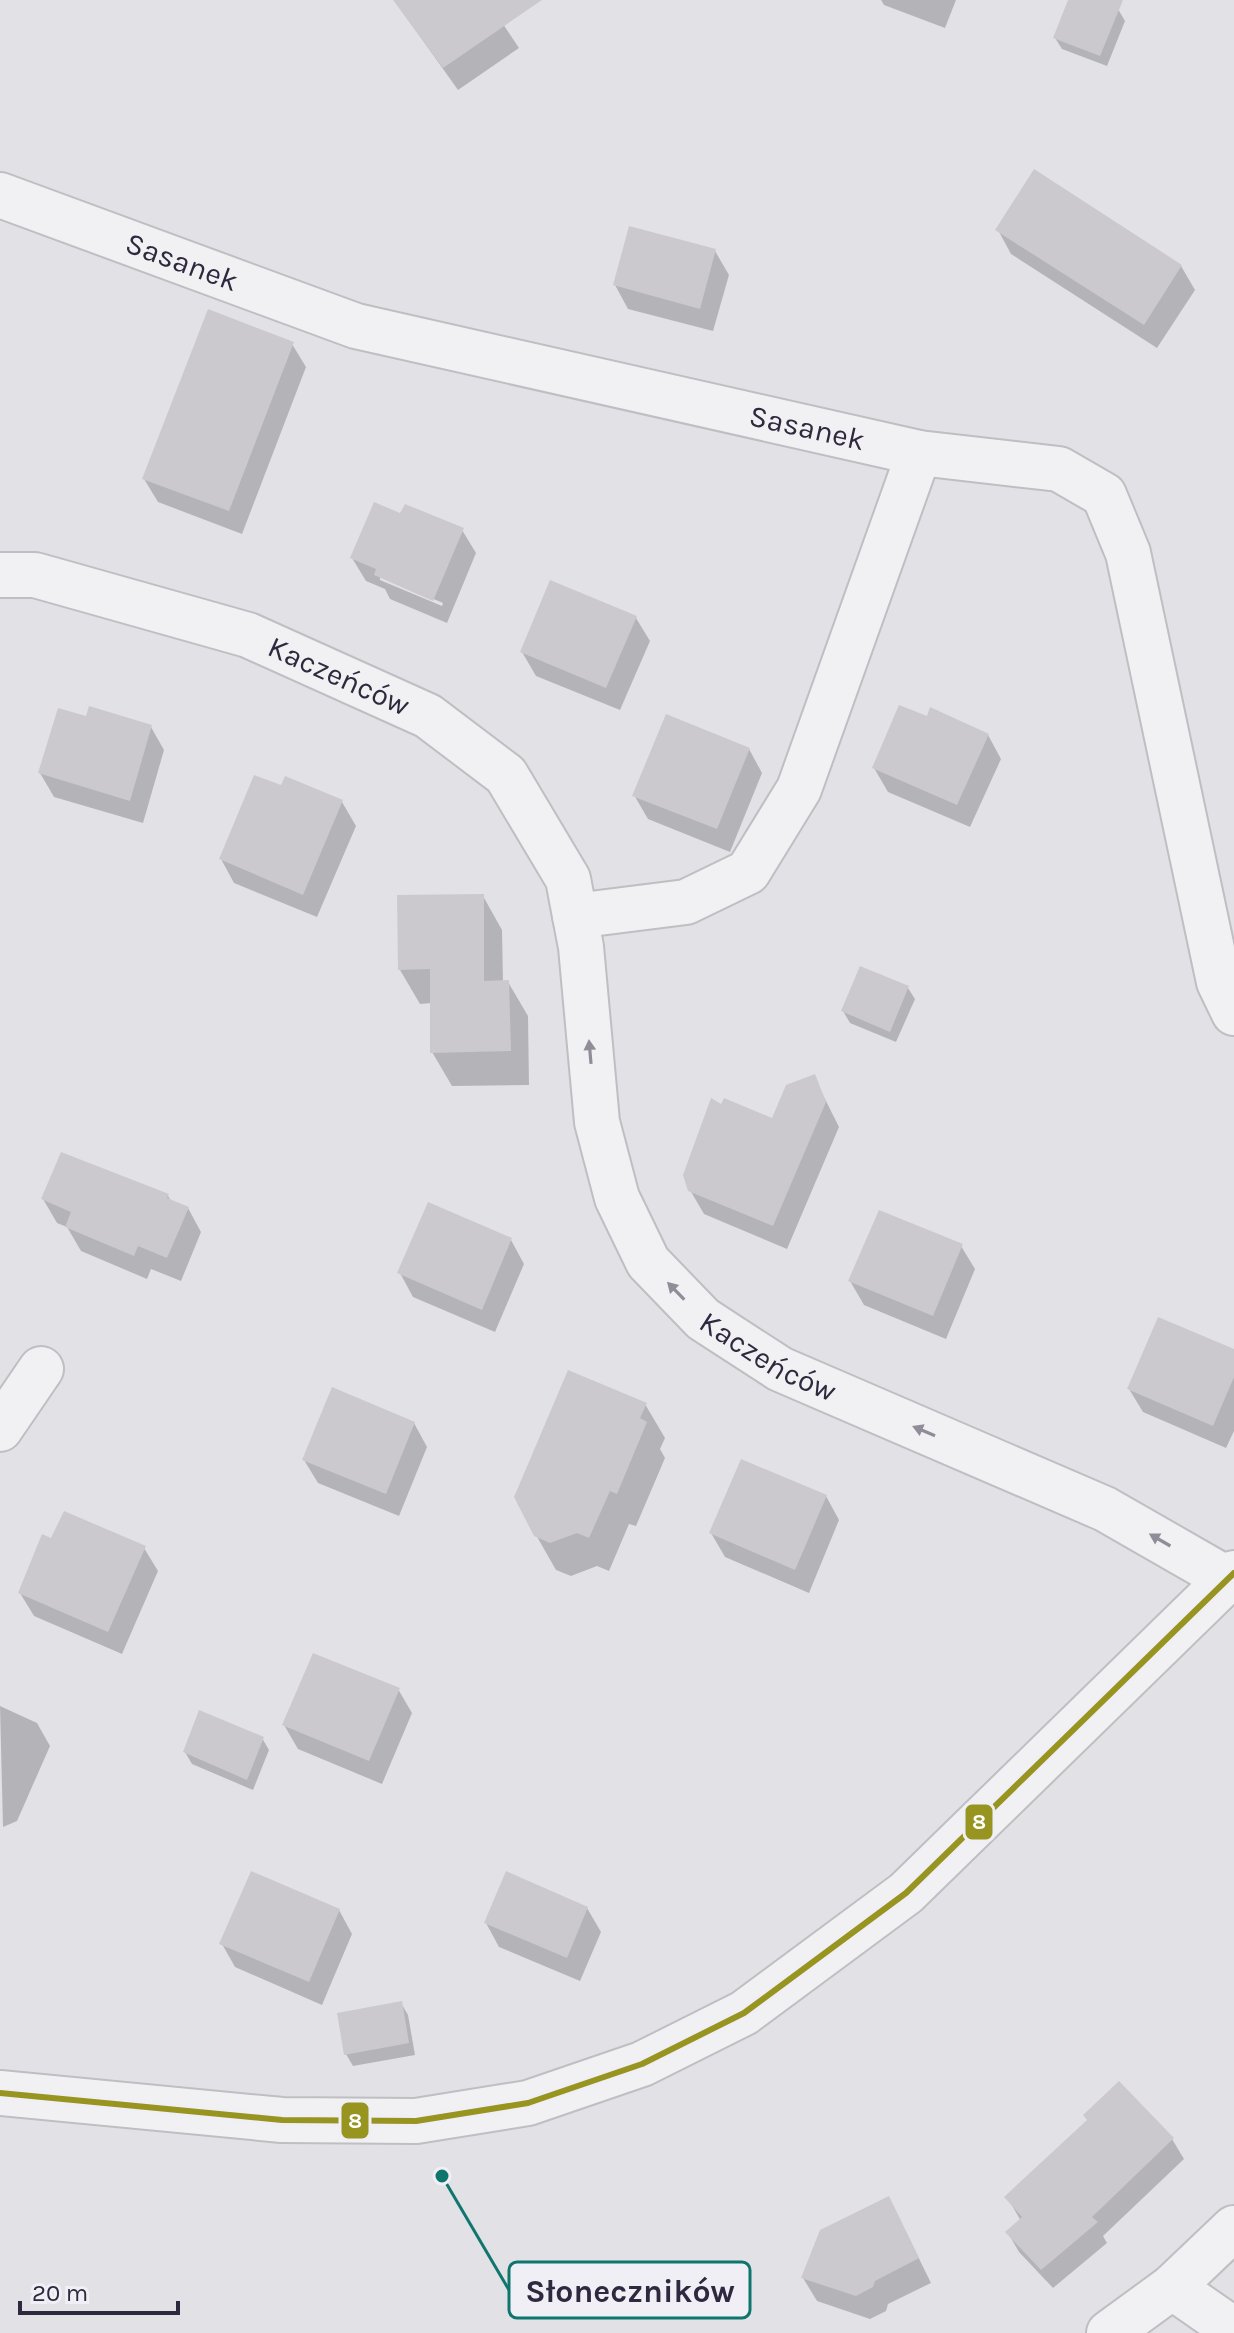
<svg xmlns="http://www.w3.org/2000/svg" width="1234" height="2333" font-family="Karla,sans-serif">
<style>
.shadow{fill:#0003;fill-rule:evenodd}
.building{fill:#cbc9ce}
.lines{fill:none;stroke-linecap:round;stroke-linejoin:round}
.minor-casing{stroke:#bfbec3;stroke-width:48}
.minor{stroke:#f1f1f3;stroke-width:44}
.bus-1-casing{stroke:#f0eff6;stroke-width:12}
.bus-1{stroke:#979420;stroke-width:6}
.oneway{fill:#908d99}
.labels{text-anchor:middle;stroke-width:6;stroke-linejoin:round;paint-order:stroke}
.street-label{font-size:30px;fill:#2f293f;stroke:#f0eff6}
.leader{fill:none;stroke:#0f766e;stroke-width:3}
.callout-dot{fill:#0f766e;stroke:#f0eff6;stroke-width:3}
.callout{fill:#f0eff6;stroke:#0f766e;stroke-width:3}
.callout-label{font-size:32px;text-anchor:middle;font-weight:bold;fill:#2f293f}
.line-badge{stroke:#f0eff6;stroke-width:3}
.badge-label{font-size:22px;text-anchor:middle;font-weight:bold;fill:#fff}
</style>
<rect width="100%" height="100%" fill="#e2e1e6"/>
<g class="shadow">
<path d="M394 0H487L519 48 458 90Z"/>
<path d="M881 0H956L945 28 884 5Z"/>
<path d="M1070 0H1094L1118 9 1125 21 1107 66 1062 49 1055 38Z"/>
<path d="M998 230 1181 266 1195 290 1157 348 1011 254Z"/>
<path d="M715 251 729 275 713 331 628 309 615 285Z"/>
<path d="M292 344 306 367 242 534 158 502 144 479Z"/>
<path d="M401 516 462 530 476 553 447 623 390 599 385 589 366 581 352 558ZM380 576 443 603 442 606 380 580Z"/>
<path d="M636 618 650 641 620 710 536 676 522 652Z"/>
<path d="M928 719 988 735 1001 759 970 827 888 792 874 768Z"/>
<path d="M151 727 164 750 143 823 54 797 40 773Z"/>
<path d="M749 749 762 773 730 852 648 819 634 795Z"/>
<path d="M282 788 342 802 356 826 317 917 234 883 221 859Z"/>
<path d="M483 896 502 930 503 982H508L528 1016 529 1085 452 1086 432 1052V1003L420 1004 400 970Z"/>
<path d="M908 988 915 999 896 1042 850 1023 843 1011Z"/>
<path d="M814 1077 839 1127 787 1249 704 1214 690 1190 773 1121Z"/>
<path d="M168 1196 171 1201 188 1208 201 1232 181 1281 151 1269 147 1279 81 1251 67 1227 57 1223 43 1199Z"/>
<path d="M511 1240 524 1264 495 1332 413 1297 400 1273Z"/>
<path d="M961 1246 975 1269 946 1339 864 1305 850 1281Z"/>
<path d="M1234 1351V1431L1226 1448 1143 1412 1129 1389Z"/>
<path d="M645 1404 665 1438 660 1449 665 1458 636 1526 629 1524 609 1571 597 1566 571 1576 556 1570 536 1535Z"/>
<path d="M414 1423 427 1447 399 1516 318 1483 304 1460Z"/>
<path d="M826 1496 839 1520 809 1593 725 1557 711 1533Z"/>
<path d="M52 1541 144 1548 158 1571 122 1654 34 1616 20 1593Z"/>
<path d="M398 1689 412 1713 382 1784 298 1749 284 1725Z"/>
<path d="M0 1706 37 1723 50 1746 17 1821 3 1827Z"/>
<path d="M262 1738 269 1750 253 1790 192 1764 185 1752Z"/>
<path d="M587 1908 601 1932 580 1981 499 1947 486 1923Z"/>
<path d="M339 1910 352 1934 322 2005 235 1967 222 1944Z"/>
<path d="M401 2003 408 2015 415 2055 353 2066 346 2054Z"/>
<path d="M1089 2121 1172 2139 1184 2159 1103 2236 1107 2243 1053 2288 1019 2252 1008 2233 1021 2221 1007 2197Z"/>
<path d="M901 2222 931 2283 888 2304 886 2311 870 2319 817 2301 803 2278Z"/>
</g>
<g class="building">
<path d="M393 0H542L443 68Z"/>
<path d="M1068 0H1123L1100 56 1053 38Z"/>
<path d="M1034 169 1182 265 1144 325 995 230Z"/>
<path d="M629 226 716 249 700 309 613 285Z"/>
<path d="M208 309 294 342 229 511 142 479Z"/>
<path d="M374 502 400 513 405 504 464 528 433 601 374 575 376 569 350 558Z"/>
<path d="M550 580 637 616 606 688 520 652Z"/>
<path d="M899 705 927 716 930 707 989 734 957 805 872 768Z"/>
<path d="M89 706 152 725 130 801 38 773 58 708 86 716Z"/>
<path d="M666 714 750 748 717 829 632 796Z"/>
<path d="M254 775 281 785 285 776 343 800 303 895 219 859Z"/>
<path d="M484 894V981L509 980 511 1051 430 1053V969L398 970 397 895Z"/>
<path d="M860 966 909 986 890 1032 841 1011Z"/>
<path d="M815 1074 826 1102 773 1226 688 1191 683 1175 711 1098 721 1104 724 1098 772 1118 786 1085Z"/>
<path d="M61 1152 169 1194 167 1198 189 1207 167 1258 138 1246 134 1256 65 1227 71 1212 41 1199Z"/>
<path d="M428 1202 512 1238 482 1310 397 1273Z"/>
<path d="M879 1210 963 1244 933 1316 848 1281Z"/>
<path d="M1158 1317 1234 1349V1377L1213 1426 1127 1389Z"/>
<path d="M568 1370 647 1403 640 1418 647 1422 617 1494 610 1491 589 1538 577 1533 550 1543 534 1536 514 1497Z"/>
<path d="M332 1387 415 1422 386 1494 302 1460Z"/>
<path d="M741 1459 827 1495 795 1570 709 1533Z"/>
<path d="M64 1511 146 1546 108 1632 18 1593 42 1534 51 1538Z"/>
<path d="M313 1653 400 1688 369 1761 282 1725Z"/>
<path d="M199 1710 264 1737 247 1780 183 1752Z"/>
<path d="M251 1871 340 1909 309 1982 219 1944Z"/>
<path d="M506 1871 588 1907 567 1958 484 1923Z"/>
<path d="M402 2001 409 2043 344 2055 337 2013Z"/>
<path d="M1119 2081 1174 2138 1092 2217 1098 2222 1041 2270 1005 2232 1022 2217 1004 2197 1087 2120 1083 2115Z"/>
<path d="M889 2196 919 2258 875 2281 873 2287 856 2296 801 2278 820 2230Z"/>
</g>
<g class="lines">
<g class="minor-casing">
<g id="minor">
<path id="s1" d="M0 195 356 326 919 453 1059 469 1104 495 1128 553 1219 982 1234 1013"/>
<path id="s2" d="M0 575H35L248 635 428 716 506 775 568 879 581 947 597 1122 617 1198 648 1262 703 1319 780 1369 1105 1509 1227 1579"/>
<path d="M575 916 686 902 748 872 799 789 919 453"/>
<path d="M0 1429 41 1369"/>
<path d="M0 2093 282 2120 416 2121 528 2103 642 2064 744 2013 906 1893 1234 1573"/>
<path d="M1172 2287 1234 2330"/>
<path d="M1109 2333 1172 2287 1234 2228"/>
</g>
</g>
<use href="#minor" class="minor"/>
<g class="bus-1-casing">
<path id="bus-1" d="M0 2093 282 2120 416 2121 528 2103 642 2064 744 2013 906 1893 1234 1573"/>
</g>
<use href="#bus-1" class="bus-1"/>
</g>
<defs><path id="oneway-solid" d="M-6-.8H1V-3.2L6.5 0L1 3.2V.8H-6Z" transform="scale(2)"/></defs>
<g class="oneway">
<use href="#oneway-solid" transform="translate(590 1052) rotate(-95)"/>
<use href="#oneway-solid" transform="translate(676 1291) rotate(-134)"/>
<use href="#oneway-solid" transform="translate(924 1431) rotate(-157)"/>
<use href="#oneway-solid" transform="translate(1160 1540) rotate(-150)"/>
</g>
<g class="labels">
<g class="street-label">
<text dy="10" stroke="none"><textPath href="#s1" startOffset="194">Sasanek</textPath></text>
<text dy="10" stroke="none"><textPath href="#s1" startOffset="842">Sasanek</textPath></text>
<text dy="10" stroke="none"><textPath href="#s2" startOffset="356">Kaczeńców</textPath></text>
<text dy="10" stroke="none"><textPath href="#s2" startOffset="1222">Kaczeńców</textPath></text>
</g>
</g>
<path class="leader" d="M442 2176L509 2290"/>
<circle class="callout-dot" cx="442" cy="2176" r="8"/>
<rect class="callout" x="509" y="2262" width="241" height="56" rx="8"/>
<g class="callout-label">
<text x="630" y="2302">Słoneczników</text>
</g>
<g class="line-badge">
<rect x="964" y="1803" width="30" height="38" rx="8" fill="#979420"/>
<rect x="340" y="2101" width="30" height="39" rx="8" fill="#979420"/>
</g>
<g class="badge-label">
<text x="979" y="1829">8</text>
<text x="355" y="2128">8</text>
</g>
<path d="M20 2301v12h158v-12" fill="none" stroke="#2f293f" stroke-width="4"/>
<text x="32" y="2301" font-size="24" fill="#2f293f" stroke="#f0eff6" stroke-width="6" paint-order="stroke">20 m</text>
</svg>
